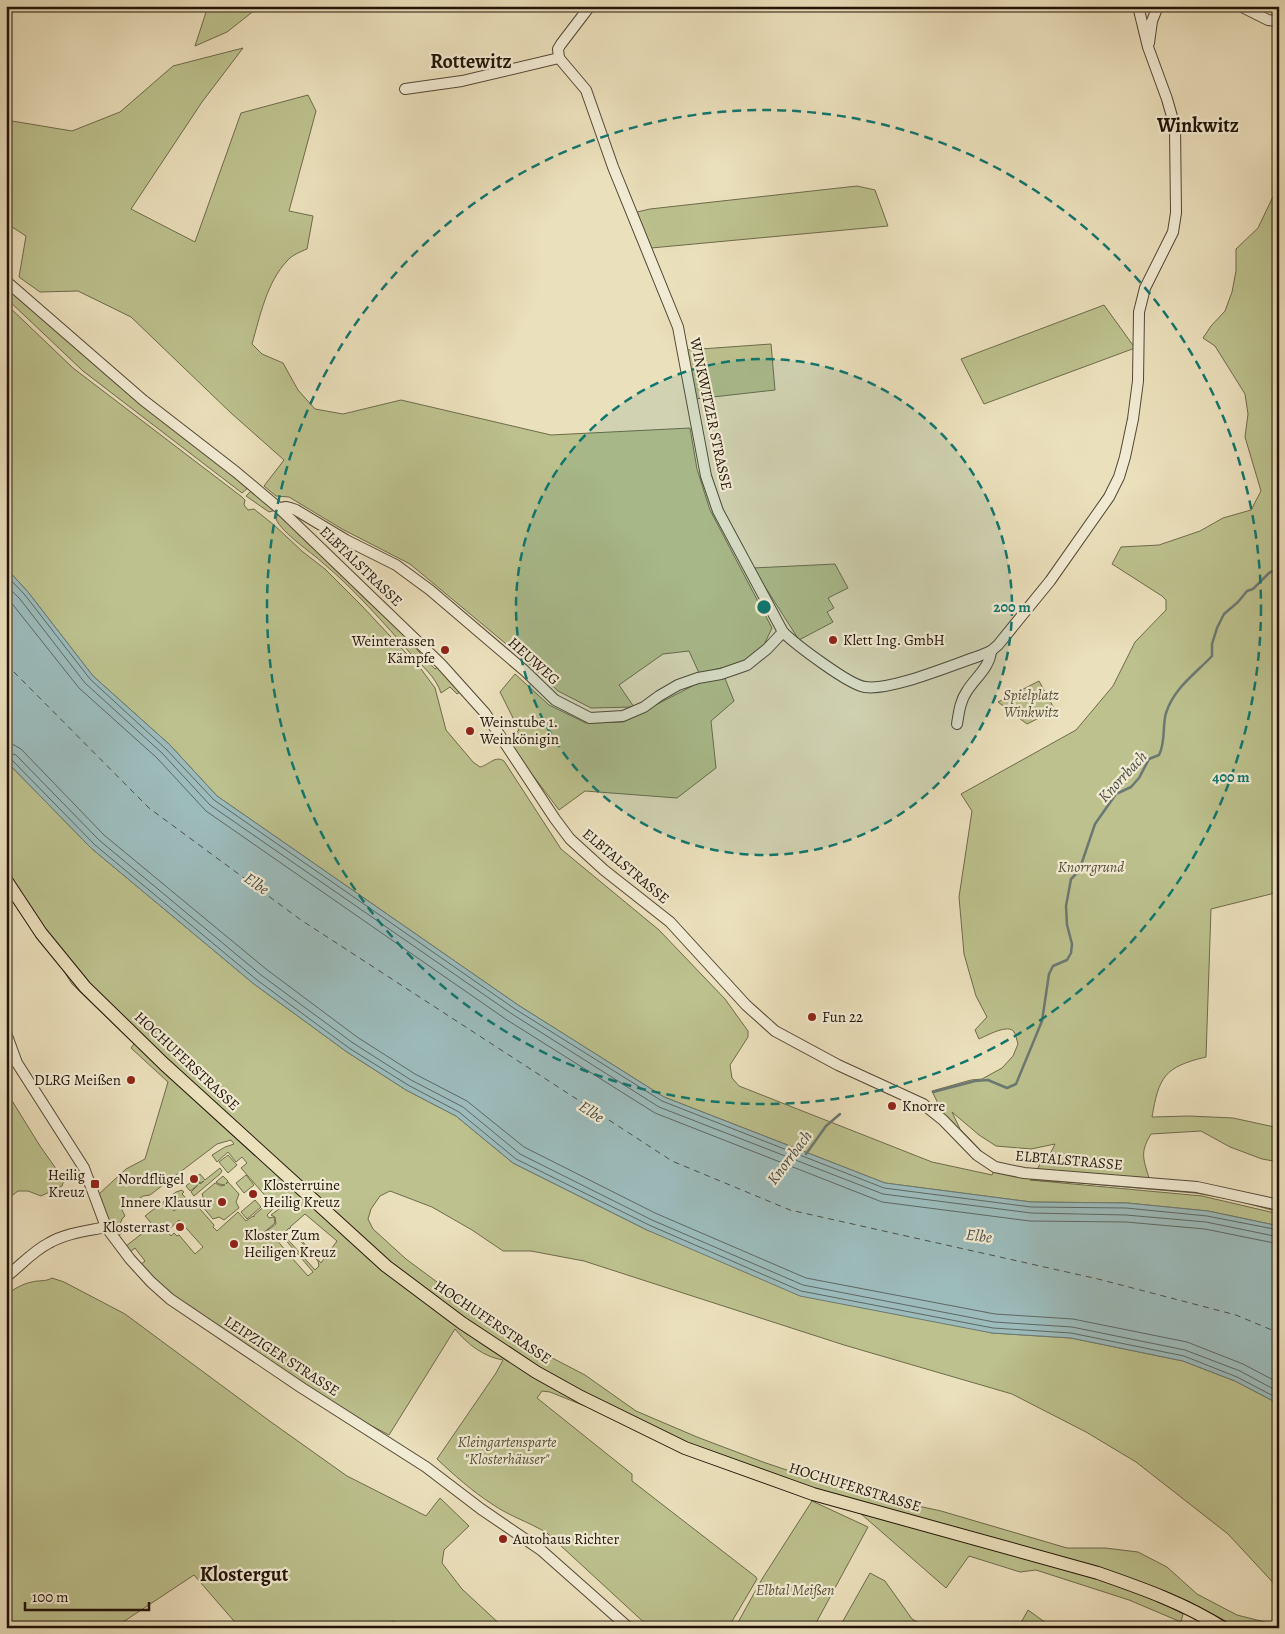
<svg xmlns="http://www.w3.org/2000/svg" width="1285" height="1634" font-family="Alegreya,serif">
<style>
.green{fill:#bcc18d;stroke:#6e6a4a;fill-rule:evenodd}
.water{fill:#9cbbbb;stroke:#6b7873}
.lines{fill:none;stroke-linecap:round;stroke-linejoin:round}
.shore{stroke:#5e6762;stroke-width:1}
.stream{stroke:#6b7873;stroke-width:2.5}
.ferry{stroke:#4c4e47;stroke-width:1;stroke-dasharray:6 5;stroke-linecap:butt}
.minor-casing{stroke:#544635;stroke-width:12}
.major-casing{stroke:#211308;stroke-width:14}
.minor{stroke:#f2ebd3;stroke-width:10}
.major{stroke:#ebe0bc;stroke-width:12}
.ring{fill:none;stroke:#0f766e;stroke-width:2.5;stroke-dasharray:9 6}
.poi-dot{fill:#8f2418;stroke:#f2ebd3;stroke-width:2}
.labels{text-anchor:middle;stroke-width:4.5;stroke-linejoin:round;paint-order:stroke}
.street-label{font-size:15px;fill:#211308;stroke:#f2ebd3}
.poi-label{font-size:15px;fill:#211308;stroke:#f2ebd3;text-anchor:start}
.park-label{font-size:15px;font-style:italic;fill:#575037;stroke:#f2ebd3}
.water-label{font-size:16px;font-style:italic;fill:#4c4e47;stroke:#f2ebd3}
.district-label{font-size:20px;font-weight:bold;fill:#211308;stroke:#f2ebd3}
.centre{fill:#0f766e;stroke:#f2ebd3;stroke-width:2.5}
.ring-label{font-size:15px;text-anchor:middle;font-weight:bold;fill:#0f766e;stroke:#f2ebd3;stroke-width:4.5;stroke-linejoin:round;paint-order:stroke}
</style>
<rect width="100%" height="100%" fill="#ebe0bc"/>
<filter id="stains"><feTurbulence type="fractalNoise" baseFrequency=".004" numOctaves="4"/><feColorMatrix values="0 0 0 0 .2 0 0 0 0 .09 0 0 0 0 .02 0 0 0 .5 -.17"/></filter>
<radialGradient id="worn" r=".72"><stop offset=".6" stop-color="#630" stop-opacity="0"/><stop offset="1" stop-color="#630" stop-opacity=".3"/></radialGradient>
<g class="green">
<path d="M208 6H260L227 32 195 46Z"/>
<path d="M243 48 202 102 131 209 195 242 241 113 308 95 316 111 289 211 313 216 307 249C300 252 292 255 287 261 267 282 260 316 252 344L262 354 283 363 298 390 315 409 343 414 401 400 551 435 690 428 697 469 710 510 772 628 763 647 744 663 699 673 689 651 663 654 619 685 634 707 591 708 558 691 523 658 410 564 342 529 289 497 276 496 264 486 284 460 231 413 131 317 78 291 40 292 19 277 26 236 6 223V120L72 131 120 112 173 66Z"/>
<path d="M1279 184V892L1211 909 1206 1057C1164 1067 1159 1077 1152 1117L1189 1116 1233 1118 1279 1128V1162L1262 1159 1230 1147 1201 1131 1151 1134C1140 1152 1143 1158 1149 1178L1037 1170 1040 1164 1041 1158 1050 1154 1055 1144 1031 1149 996 1146 979 1135 952 1112 960 1129 984 1154 972 1145 943 1114 932 1091 971 1080 982 1079 1002 1068 1013 1056 1018 1044C1017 1041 1016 1035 1014 1032 1009 1023 986 1036 979 1039L975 1030 987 1017 976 996 964 954 959 897 972 811 961 794 1076 730 1113 686 1135 642 1166 610V600L1162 596 1112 564 1121 547 1159 545 1200 531 1223 518 1251 510 1261 491 1245 437 1248 414 1245 394 1215 346 1203 338 1211 326 1225 311 1232 292 1236 271V249L1258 228Z"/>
<path d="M857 186 875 190 888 226 651 248 637 212 650 209Z"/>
<path d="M6 285 249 487 242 493 83 371 6 298Z"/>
<path d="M6 304 73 368 242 497 245 500 244 505 248 510 254 509 274 525 303 552 325 569 362 606 421 669 435 688 446 730 473 762 480 767C489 765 495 755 504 761L561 849 659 930 725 999 748 1031V1037L730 1065 732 1078 739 1086 932 1162 992 1175 994 1170 1188 1189 1279 1209V1212L1235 1200 1195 1193 1080 1183 1030 1180 1202 1196 1279 1214V1226L1208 1211 1127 1203 1031 1202 885 1183 664 1097 518 1005 217 796 170 745 93 676 28 592 6 568Z"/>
<path d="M1104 305 1135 348 984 404 961 359Z"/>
<path d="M771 344 775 390 695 399 687 350Z"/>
<path d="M252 490 276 510 269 512 246 496Z"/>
<path d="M278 514 379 612 384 613C402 631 417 651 435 669L439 666 462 691 457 694 450 687 441 693C436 677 422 666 411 654 385 624 353 588 323 563 311 552 282 533 276 519Z"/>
<path d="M835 564 848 588 828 598 834 608 827 612 833 622 799 640 753 568Z"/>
<path d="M515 674 549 705 586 723 623 722 700 682 724 676 734 701 711 721 716 768 677 798 585 791 559 810 507 741 519 730 500 692Z"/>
<path d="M1039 681 1055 710 1027 724 998 702Z"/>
<path d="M6 761 91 848 254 984 347 1052 406 1090 456 1116 513 1163 647 1230 992 1333 1071 1338 1183 1361 1235 1381 1279 1404V1589L1228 1534 1136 1462 1086 1432 1012 1394 844 1345 584 1261 531 1251H503L472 1230 432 1207 390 1191 380 1196 371 1209 368 1219 373 1229 406 1259 468 1305 535 1349 585 1375 636 1411 697 1437 763 1462 849 1491 941 1511 1067 1548H1105L1138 1552 1167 1567 1197 1594 1237 1615 1269 1623 1275 1628H1239L1188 1601 1149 1587 827 1493 585 1406 550 1392 542 1391 537 1398 632 1474V1481L756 1577 757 1579 728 1628H650L547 1533C529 1522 509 1516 492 1504 472 1491 454 1475 437 1459L496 1373 503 1360C484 1357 467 1344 455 1329L389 1435 368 1424 268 1361 171 1294 140 1265 145 1261 135 1248 130 1252 126 1246 153 1225 145 1216 176 1192 182 1190 184 1192 182 1194 186 1198 173 1210 174 1211 187 1200 191 1202 193 1201 214 1225 213 1227 217 1231 238 1212 246 1221 253 1216 254 1217V1215L272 1200 277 1202V1205L267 1215 269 1218 274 1217 275 1223 261 1235 276 1224 275 1217 271 1215 279 1209 277 1201 275 1199 269 1200 241 1168 247 1163 242 1157 236 1162 228 1152 217 1162 212 1155 225 1147 234 1144 231 1140 217 1144 150 1195 143 1196 137 1200 133 1199 121 1208 125 1216 122 1219 120 1224 122 1226 125 1223 129 1227 118 1236C108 1223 101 1210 99 1194L126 1169 145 1159 168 1082 131 1048 134 1044 72 984 6 879ZM305 1214 337 1241 321 1263 290 1227ZM179 1220 203 1247 195 1254 179 1235 177 1236 174 1233 171 1236 167 1231ZM289 1228 318 1261 319 1266 315 1270 283 1234ZM281 1235 296 1252 291 1257 276 1239ZM297 1253 313 1272 308 1276 292 1258Z"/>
<path d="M6 1091 40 1146 64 1180 62 1186 41 1196 28 1191H18L6 1200Z"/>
<path d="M228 1155 237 1165 228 1173 219 1162Z"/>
<path d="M220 1168 222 1171 220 1174 194 1196 191 1192 198 1185 190 1191 186 1186 195 1179 200 1184 204 1181 200 1183 196 1177 200 1174 205 1180Z"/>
<path d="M246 1175 254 1185 244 1193 236 1183Z"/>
<path d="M223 1176 228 1181 226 1184 228 1182 239 1194 236 1202 239 1208 224 1220 219 1217 213 1219 202 1206 204 1200 202 1194 215 1183 221 1186 225 1185 219 1184 216 1182Z"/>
<path d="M255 1200 261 1207 247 1219 241 1212Z"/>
<path d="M52 1278 64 1282 125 1314 271 1422 347 1476 426 1516 440 1498 469 1526 444 1550 442 1563 462 1589 504 1628H400L394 1621 373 1628H240L194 1575 114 1628H6V1295C14 1289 22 1284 32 1282 39 1280 45 1282 52 1278Z"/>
<path d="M812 1501 868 1527 816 1623 824 1628H738L736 1626 762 1579Z"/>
<path d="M860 1513 1006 1552 1137 1590 1183 1614 1181 1622 1129 1600 1036 1570 1020 1572 969 1556 946 1588Z"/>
<path d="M870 1573 885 1581 912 1619 928 1628H839Z"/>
<path d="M1028 1610 1053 1628H1018Z"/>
</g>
<path class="water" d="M6 568 28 592 93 676 170 745 217 796 518 1005 664 1097 885 1183 1031 1202 1127 1203 1208 1211 1279 1226 1277 1267 1279 1270V1404L1235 1381 1183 1361 1071 1338 992 1333 800 1296 647 1230 513 1163 456 1116 406 1090 347 1052 254 984 91 848 6 761Z"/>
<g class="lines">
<g class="shore">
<path d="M6 575 25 595 90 679 166 749 214 800 515 1009 662 1101 884 1188 1031 1207 1126 1208 1207 1216 1279 1230"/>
<path d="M6 585 20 599 85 683 162 753 210 805 512 1014 659 1107 883 1194 1031 1213 1126 1215 1206 1222 1279 1237"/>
<path d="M6 596 79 688 157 758 206 811 507 1020 655 1113 882 1202 1030 1221 1126 1222 1205 1229 1279 1244"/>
<path d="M6 744 14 745 21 749 104 835 266 969 357 1037 415 1074 467 1101 524 1147 655 1213 806 1278 995 1314 1073 1319 1187 1342 1243 1364 1279 1383"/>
<path d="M6 752 16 755 99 840 261 975 353 1043 411 1080 463 1107 520 1154 652 1220 803 1285 994 1322 1072 1327 1185 1350 1240 1371 1279 1392"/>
<path d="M6 758 12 760 95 845 257 980 349 1048 408 1085 459 1112 516 1159 649 1225 801 1291 993 1328 1071 1333 1184 1356 1237 1377 1279 1399"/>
</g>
<g class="stream">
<path d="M933 1092 975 1081 988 1080 1007 1088 1016 1084 1042 1021 1049 974 1053 966 1067 960 1071 953 1072 944 1067 925 1066 906 1071 879 1079 871 1095 824 1116 794 1131 787 1139 778 1149 759 1159 755C1166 741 1162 727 1166 713 1174 688 1195 674 1212 656V644L1217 628 1224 614 1238 602 1247 591 1253 589 1269 573 1279 567"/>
<path d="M806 1154 826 1126 840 1114"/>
</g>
<path class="ferry" d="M6 664 149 808 301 920 672 1161 790 1210 1098 1279 1236 1315 1279 1333"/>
<g class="minor-casing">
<g id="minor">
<path d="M1240 6 1268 20 1279 21"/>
<path d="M1149 43 1152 21 1158 6"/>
<path d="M559 58 586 90 613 167 678 327 706 476 718 511 783 632C795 644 849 685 865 687 891 691 952 665 979 656L991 651 998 645 1050 581 1109 497 1119 477 1125 457 1133 419 1138 381 1139 312 1145 288 1173 232 1176 213 1175 127 1167 99 1148 47 1138 6"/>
<path d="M559 58 558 49 561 44 590 6"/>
<path d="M405 89 462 81 559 58"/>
<path d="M6 281 143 400 236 472 280 509 441 664 485 713 555 819 570 839 604 870 670 922 746 1005 775 1031 838 1065 923 1104 943 1120 977 1155 995 1167 1024 1173 1197 1187 1279 1205"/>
<path d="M280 509C285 505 291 508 296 510L346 540 396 565 430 590 525 671 555 700 590 718 623 716 644 707 659 696 678 685 698 678 721 674 747 665 767 649 783 632"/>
<path d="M957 724C959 712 960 701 967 691 975 678 990 667 991 651"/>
<path d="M6 1033 17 1063 84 1168 106 1227 130 1259 151 1282 170 1299 302 1388 426 1467 481 1509 541 1550 629 1628"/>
<path d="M6 1277C20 1266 33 1251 49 1243 66 1233 87 1231 106 1227"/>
</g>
</g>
<g class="major-casing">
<path id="major" d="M6 880 41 933 85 987 164 1064 386 1266 462 1323 536 1372 581 1397 685 1448 813 1494 1098 1573C1141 1588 1184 1603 1223 1628"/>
</g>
<use href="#minor" class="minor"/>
<use href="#major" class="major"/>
</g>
<circle cx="764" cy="607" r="248" fill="#0f766e" fill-opacity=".12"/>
<g class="ring">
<circle cx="764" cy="607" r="248"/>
<circle cx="764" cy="607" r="497"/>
</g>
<g class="poi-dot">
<circle cx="833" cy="640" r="5"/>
<circle cx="445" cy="650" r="5"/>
<circle cx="470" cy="731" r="5"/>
<circle cx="812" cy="1017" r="5"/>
<circle cx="131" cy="1080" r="5"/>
<circle cx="892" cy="1106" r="5"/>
<circle cx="194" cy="1179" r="5"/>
<rect x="90" y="1179" width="10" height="10" rx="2.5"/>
<circle cx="253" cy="1194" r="5"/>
<circle cx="222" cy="1202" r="5"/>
<circle cx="180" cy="1227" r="5"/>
<circle cx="234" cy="1244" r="5"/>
<circle cx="503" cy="1539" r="5"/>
</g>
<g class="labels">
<g class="street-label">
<text transform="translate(711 414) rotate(78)" y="5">WINKWITZER STRASSE</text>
<text transform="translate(361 566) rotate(44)" y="5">ELBTALSTRASSE</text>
<text transform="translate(534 661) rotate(42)" y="5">HEUWEG</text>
<text transform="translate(626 866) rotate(40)" y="5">ELBTALSTRASSE</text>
<text transform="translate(187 1061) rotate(43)" y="5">HOCHUFERSTRASSE</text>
<text transform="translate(1069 1160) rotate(5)" y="5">ELBTALSTRASSE</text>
<text transform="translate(493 1322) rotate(34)" y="5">HOCHUFERSTRASSE</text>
<text transform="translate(282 1356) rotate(33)" y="5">LEIPZIGER STRASSE</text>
<text transform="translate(855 1487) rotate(17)" y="5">HOCHUFERSTRASSE</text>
</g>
<g class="poi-label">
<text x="843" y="645">Klett Ing. GmbH</text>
<text x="435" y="646" text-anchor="end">Weinterassen<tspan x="435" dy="17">Kämpfe</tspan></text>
<text x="480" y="727">Weinstube 1.<tspan x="480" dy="17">Weinkönigin</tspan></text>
<text x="822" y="1022">Fun 22</text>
<text x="121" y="1085" text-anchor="end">DLRG Meißen</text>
<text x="902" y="1111">Knorre</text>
<text x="85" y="1180" text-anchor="end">Heilig<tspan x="85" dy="17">Kreuz</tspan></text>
<text x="184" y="1184" text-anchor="end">Nordflügel</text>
<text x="263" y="1190">Klosterruine<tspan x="263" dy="17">Heilig Kreuz</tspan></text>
<text x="212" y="1207" text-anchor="end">Innere Klausur</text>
<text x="170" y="1232" text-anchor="end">Klosterrast</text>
<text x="244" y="1240">Kloster Zum<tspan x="244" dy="17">Heiligen Kreuz</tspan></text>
<text x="513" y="1544">Autohaus Richter</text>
</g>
<g class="park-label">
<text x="1031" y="700">Spielplatz<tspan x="1031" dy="17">Winkwitz</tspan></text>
<text x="1091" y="872">Knorrgrund</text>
<text x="507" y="1447">Kleingartensparte<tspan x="507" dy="17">"Klosterhäuser"</tspan></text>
<text x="795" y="1595">Elbtal Meißen</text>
</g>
<g class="water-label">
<text transform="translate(1122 776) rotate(-47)" y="6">Knorrbach</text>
<text transform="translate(257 883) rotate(35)" y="6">Elbe</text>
<text transform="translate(592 1111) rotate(34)" y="6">Elbe</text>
<text transform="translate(789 1157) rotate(-53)" y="6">Knorrbach</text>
<text transform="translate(979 1235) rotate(8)" y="6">Elbe</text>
</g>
<g class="district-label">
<text x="471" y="68">Rottewitz</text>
<text x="1198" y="132">Winkwitz</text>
<text x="244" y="1581">Klostergut</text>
</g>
</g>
<circle cx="764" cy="607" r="8" class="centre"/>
<g class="ring-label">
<text x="1012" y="612">200 m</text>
<text x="1231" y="782">400 m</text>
</g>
<rect width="1285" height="1634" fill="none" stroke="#ebe0bc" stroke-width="25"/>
<rect x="8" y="8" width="1270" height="1619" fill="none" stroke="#211308" stroke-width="2.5"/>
<rect x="12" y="12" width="1260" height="1609" fill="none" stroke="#211308"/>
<path d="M25 1602v8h124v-8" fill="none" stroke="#211308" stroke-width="2.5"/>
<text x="32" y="1602" font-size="15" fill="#211308" stroke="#f2ebd3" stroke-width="4" paint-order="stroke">100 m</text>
<rect width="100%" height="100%" filter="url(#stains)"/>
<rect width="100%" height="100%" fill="url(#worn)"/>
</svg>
